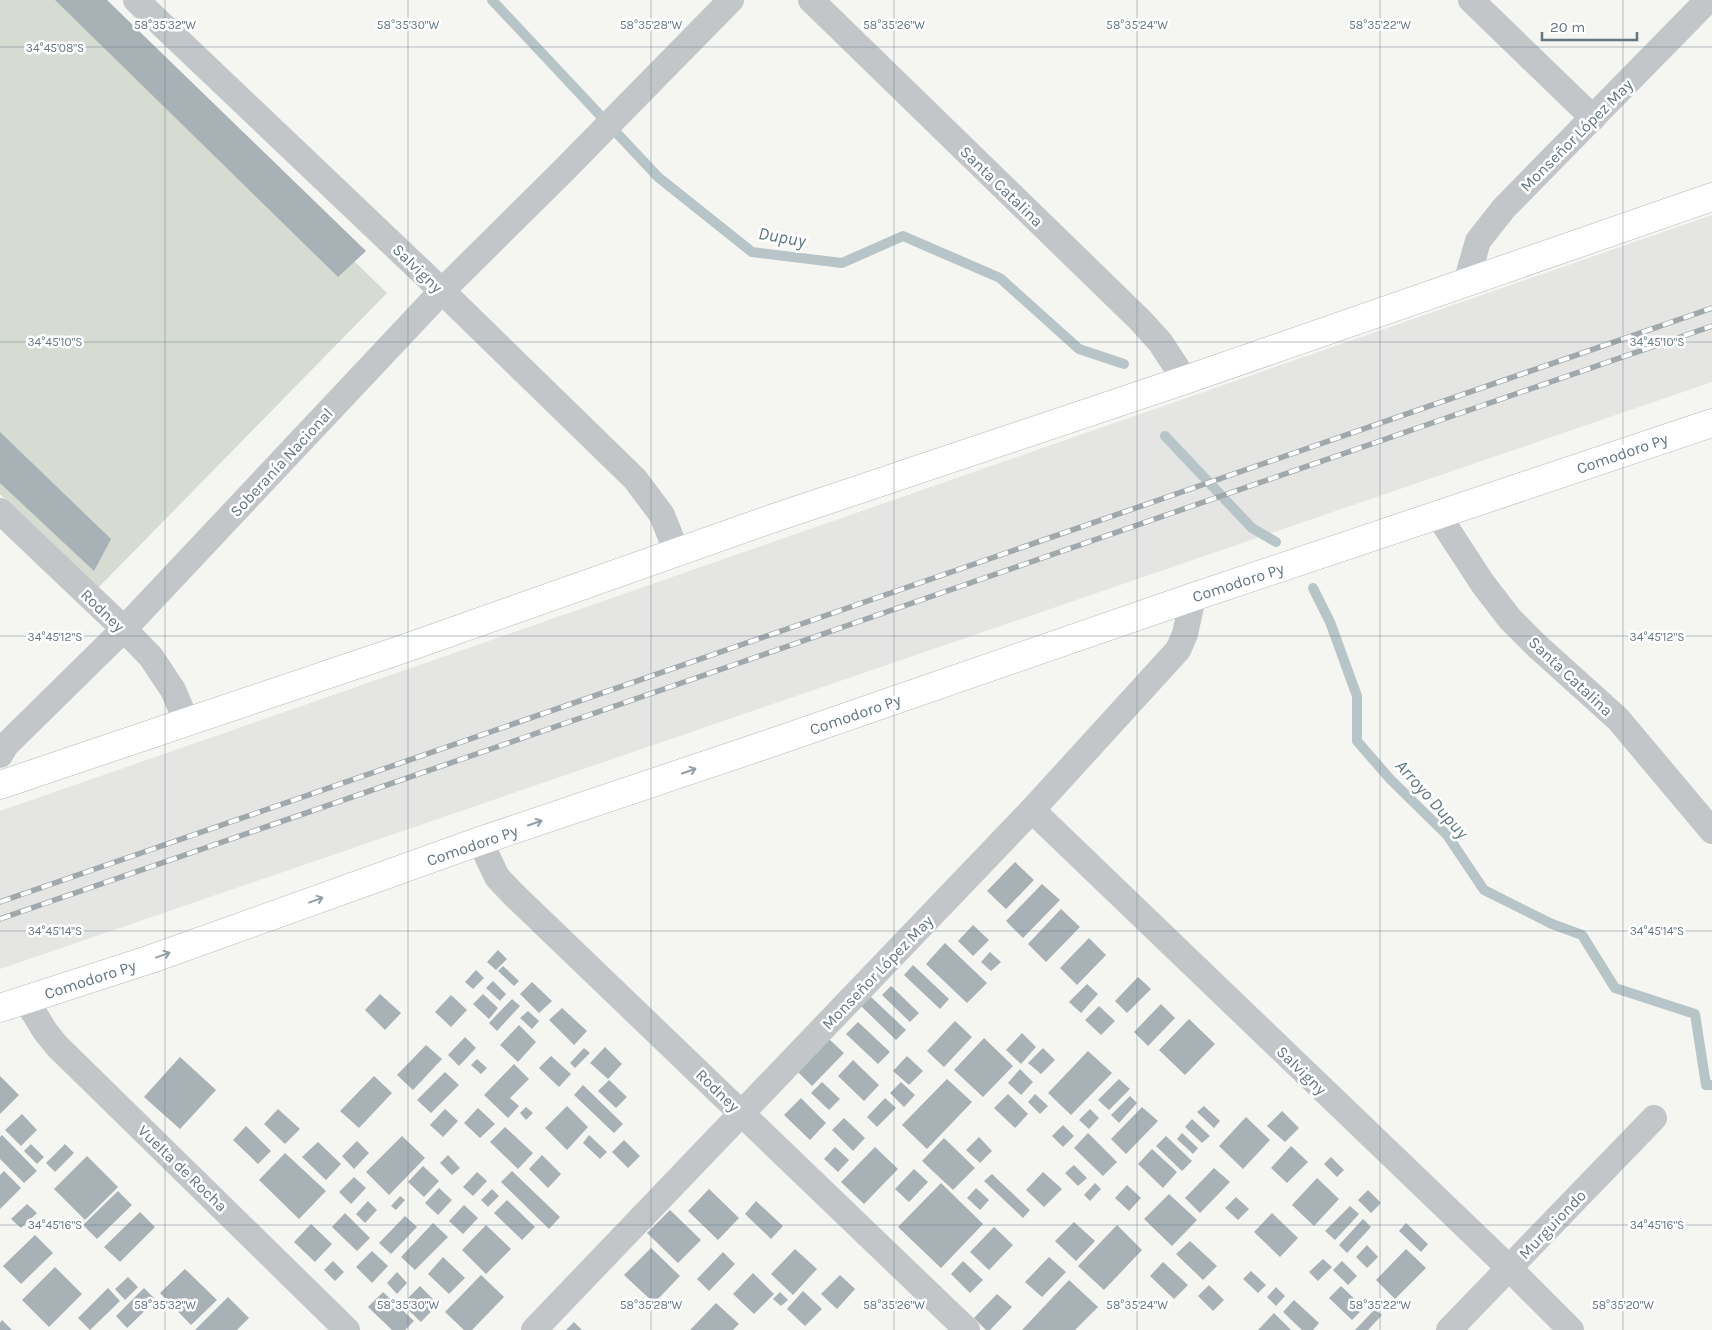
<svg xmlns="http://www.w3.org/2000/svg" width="1712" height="1330" font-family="Karla,sans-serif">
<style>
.built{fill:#e5e6e4}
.green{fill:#d6dcd2}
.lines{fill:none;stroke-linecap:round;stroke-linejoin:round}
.stream{stroke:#b7c5c8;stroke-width:10}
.building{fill:#a8b1b6}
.secondary-casing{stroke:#b4babe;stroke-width:29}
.primary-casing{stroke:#b3b8bb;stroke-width:29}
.street{stroke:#c2c6c9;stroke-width:26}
.secondary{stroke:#fff;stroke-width:28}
.primary{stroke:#fff;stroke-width:28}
.rail-casing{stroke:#a0a8ac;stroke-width:5.5}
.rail{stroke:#fff;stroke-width:4;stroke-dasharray:11;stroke-linecap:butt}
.oneway{stroke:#929fa8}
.ticks{fill:none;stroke:#637682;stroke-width:1;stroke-opacity:0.45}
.labels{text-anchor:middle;stroke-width:5;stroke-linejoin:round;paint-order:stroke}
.street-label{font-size:16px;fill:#637682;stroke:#fff}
.water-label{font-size:18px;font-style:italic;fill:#5f787f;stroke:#fff}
.ticks-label{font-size:12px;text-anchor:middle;fill:#637682;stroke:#fff;stroke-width:5;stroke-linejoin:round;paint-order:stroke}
</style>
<rect width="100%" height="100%" fill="#f5f5f1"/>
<path class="built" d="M1712 215V382L0 969V811Z"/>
<path class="green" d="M0 0H86L387 293 97 589 0 494Z"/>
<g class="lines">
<g class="stream">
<path d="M492 0 658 177 752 252 842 263 903 236 1000 278 1079 349 1124 364"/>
<path d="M1165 436 1252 528 1276 542"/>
<path d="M1313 588 1330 622 1357 696V741L1390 779 1447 835 1484 890 1552 924 1582 935 1615 988 1695 1014 1706 1085H1712"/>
</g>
</g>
<g class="building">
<path d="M55 0H107L366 251 338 277Z"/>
<path d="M0 432 111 539 94 571 0 483Z"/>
<path d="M1015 862 1034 880 1006 909 987 891Z"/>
<path d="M1042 884 1060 900 1023 938 1006 921Z"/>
<path d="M1061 909 1080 927 1046 962 1028 944Z"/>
<path d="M973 925 989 940 973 956 958 941Z"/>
<path d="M1089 938 1106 955 1077 985 1060 968Z"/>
<path d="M945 943 987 983 967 1003 926 964Z"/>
<path d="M498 950 507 959 496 970 487 962Z"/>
<path d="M990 952 1001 962 991 971 981 962Z"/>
<path d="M913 965 949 999 940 1009 904 975Z"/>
<path d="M503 966 519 981 514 986 498 971Z"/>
<path d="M476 970 484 978 473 989 465 982Z"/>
<path d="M1138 977 1151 989 1127 1013 1115 1001Z"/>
<path d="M493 981 506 994 500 1001 486 988Z"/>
<path d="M532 982 552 1001 539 1013 520 994Z"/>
<path d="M1087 984 1098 994 1081 1013 1069 1002Z"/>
<path d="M891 986 919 1013 910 1022 882 995Z"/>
<path d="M380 994 401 1013 385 1030 365 1010Z"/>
<path d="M483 994 498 1008 489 1019 473 1004Z"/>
<path d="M451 995 467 1010 451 1027 435 1012Z"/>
<path d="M871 997 906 1030 896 1040 861 1006Z"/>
<path d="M512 999 520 1006 497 1031 489 1023Z"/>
<path d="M1161 1004 1175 1018 1148 1046 1134 1032Z"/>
<path d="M1099 1006 1115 1021 1101 1035 1085 1020Z"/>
<path d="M562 1008 587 1031 574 1045 549 1020Z"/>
<path d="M528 1011 539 1021 532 1029 520 1018Z"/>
<path d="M1189 1019 1215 1044 1185 1075 1159 1050Z"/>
<path d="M955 1021 972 1037 944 1067 927 1051Z"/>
<path d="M858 1022 890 1052 878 1064 846 1034Z"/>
<path d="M519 1025 536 1042 518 1062 500 1045Z"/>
<path d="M1022 1033 1036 1047 1021 1064 1006 1050Z"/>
<path d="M465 1037 476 1048 459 1066 448 1055Z"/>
<path d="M984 1038 1013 1066 983 1097 954 1070Z"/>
<path d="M829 1039 844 1053 812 1086 798 1072Z"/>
<path d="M426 1045 442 1059 413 1090 397 1075Z"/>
<path d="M605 1047 622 1064 608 1079 590 1063Z"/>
<path d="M584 1048 590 1053 575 1068 570 1063Z"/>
<path d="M1043 1048 1055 1060 1041 1074 1028 1063Z"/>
<path d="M1088 1051 1112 1073 1071 1115 1048 1093Z"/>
<path d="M551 1056 571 1074 559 1087 539 1068Z"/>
<path d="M907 1056 923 1071 909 1085 893 1071Z"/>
<path d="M180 1057 216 1090 180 1129 144 1097Z"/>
<path d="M477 1059 487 1068 481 1074 471 1065Z"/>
<path d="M853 1060 879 1085 864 1101 838 1076Z"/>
<path d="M514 1064 529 1079 510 1098 519 1106 508 1118 484 1095Z"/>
<path d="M1020 1069 1033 1082 1021 1095 1008 1083Z"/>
<path d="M445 1072 459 1085 431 1113 417 1100Z"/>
<path d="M0 1076 19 1095 0 1114Z"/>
<path d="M374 1076 392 1093 359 1128 340 1111Z"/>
<path d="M947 1079 972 1102 927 1149 902 1125Z"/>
<path d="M1119 1079 1130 1089 1109 1110 1098 1100Z"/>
<path d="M609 1080 627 1097 616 1108 598 1091Z"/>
<path d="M822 1082 840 1099 829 1110 811 1093Z"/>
<path d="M901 1082 915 1095 904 1107 890 1093Z"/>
<path d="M583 1085 623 1124 614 1133 574 1095Z"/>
<path d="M1008 1094 1028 1114 1015 1128 994 1108Z"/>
<path d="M1035 1094 1048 1106 1040 1114 1028 1102Z"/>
<path d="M1130 1096 1137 1103 1119 1123 1111 1115Z"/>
<path d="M801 1098 826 1123 810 1140 784 1115Z"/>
<path d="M885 1098 896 1108 877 1127 867 1117Z"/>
<path d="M567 1106 588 1127 567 1150 545 1128Z"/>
<path d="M1204 1106 1220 1121 1214 1128 1197 1112Z"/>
<path d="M526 1107 533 1113 526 1120 520 1113Z"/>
<path d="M1142 1107 1158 1121 1126 1154 1111 1139Z"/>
<path d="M478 1108 495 1124 480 1138 464 1123Z"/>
<path d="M278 1109 300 1129 285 1144 264 1124Z"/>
<path d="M445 1109 458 1121 443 1137 430 1125Z"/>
<path d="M1090 1109 1099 1118 1089 1129 1079 1120Z"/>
<path d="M1282 1111 1299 1128 1285 1142 1267 1126Z"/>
<path d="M22 1114 37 1130 21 1146 5 1130Z"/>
<path d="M1246 1117 1270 1140 1243 1169 1219 1146Z"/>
<path d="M844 1118 865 1138 853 1151 832 1130Z"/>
<path d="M1192 1119 1210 1136 1202 1143 1185 1127Z"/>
<path d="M1063 1125 1074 1136 1063 1147 1052 1136Z"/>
<path d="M246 1126 271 1151 258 1164 233 1140Z"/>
<path d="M505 1127 533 1153 518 1169 490 1142Z"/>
<path d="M1088 1133 1117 1162 1103 1176 1074 1148Z"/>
<path d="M1182 1133 1198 1148 1193 1154 1177 1139Z"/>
<path d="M2 1135 37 1171 24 1183 0 1159V1137Z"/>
<path d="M589 1135 607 1152 600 1159 583 1143Z"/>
<path d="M402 1136 425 1158 389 1195 366 1172Z"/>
<path d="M1166 1136 1192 1161 1182 1171 1156 1146Z"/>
<path d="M979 1137 992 1151 980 1163 966 1150Z"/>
<path d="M944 1138 975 1168 953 1190 922 1161Z"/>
<path d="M624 1140 640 1156 628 1168 612 1152Z"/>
<path d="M357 1141 369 1153 354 1169 342 1156Z"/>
<path d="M318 1142 341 1164 326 1180 302 1157Z"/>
<path d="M31 1144 44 1157 37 1164 24 1151Z"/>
<path d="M65 1144 74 1153 55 1172 46 1163Z"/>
<path d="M1291 1146 1308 1162 1287 1183 1271 1168Z"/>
<path d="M835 1147 849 1160 838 1172 824 1159Z"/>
<path d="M875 1147 898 1169 864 1204 841 1182Z"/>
<path d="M1152 1149 1177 1172 1163 1188 1138 1164Z"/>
<path d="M285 1153 326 1191 299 1219 259 1180Z"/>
<path d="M448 1155 460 1168 452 1175 440 1163Z"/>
<path d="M542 1155 561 1174 548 1188 529 1169Z"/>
<path d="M87 1156 118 1187 85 1220 54 1189Z"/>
<path d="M1331 1157 1344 1170 1337 1177 1324 1164Z"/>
<path d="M1074 1165 1087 1178 1078 1186 1065 1173Z"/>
<path d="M423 1166 439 1181 424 1197 408 1182Z"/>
<path d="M1214 1168 1230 1182 1200 1213 1185 1198Z"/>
<path d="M914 1169 928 1182 909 1202 895 1189Z"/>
<path d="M4 1171 21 1188 0 1209V1175Z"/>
<path d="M512 1171 560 1217 549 1229 501 1182Z"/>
<path d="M477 1172 487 1181 473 1196 463 1187Z"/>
<path d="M1043 1172 1062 1189 1044 1207 1026 1190Z"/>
<path d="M992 1174 1030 1210 1023 1218 984 1181Z"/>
<path d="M354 1177 366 1188 351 1204 339 1192Z"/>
<path d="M1317 1178 1339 1199 1314 1226 1292 1205Z"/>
<path d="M941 1183 983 1224 941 1268 898 1227Z"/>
<path d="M1095 1183 1101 1189 1090 1201 1084 1195Z"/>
<path d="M1127 1185 1141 1198 1129 1211 1115 1198Z"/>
<path d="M439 1188 452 1200 438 1215 425 1203Z"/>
<path d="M976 1188 989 1200 980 1210 967 1198Z"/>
<path d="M492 1189 499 1196 488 1207 481 1200Z"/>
<path d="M709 1189 739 1218 718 1240 688 1211Z"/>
<path d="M1368 1190 1381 1203 1371 1213 1358 1200Z"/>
<path d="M118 1191 132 1205 97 1239 83 1225Z"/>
<path d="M1169 1194 1197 1220 1172 1246 1144 1219Z"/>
<path d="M400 1196 405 1200 396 1210 391 1206Z"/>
<path d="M1236 1197 1249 1209 1238 1220 1225 1208Z"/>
<path d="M507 1200 535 1227 522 1240 494 1213Z"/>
<path d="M368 1201 377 1210 365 1223 356 1214Z"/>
<path d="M756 1201 783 1226 771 1239 745 1214Z"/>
<path d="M27 1204 37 1213 21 1228 11 1219Z"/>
<path d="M464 1205 478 1218 463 1234 449 1221Z"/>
<path d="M1350 1206 1359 1214 1335 1240 1325 1231Z"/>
<path d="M670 1210 701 1240 678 1263 647 1233Z"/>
<path d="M140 1212 155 1227 120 1262 104 1247Z"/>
<path d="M345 1213 370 1238 357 1251 332 1227Z"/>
<path d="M1272 1213 1298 1238 1280 1257 1254 1232Z"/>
<path d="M405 1216 417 1227 391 1254 379 1243Z"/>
<path d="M1363 1219 1371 1227 1347 1253 1339 1245Z"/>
<path d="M1074 1222 1095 1241 1076 1261 1055 1241Z"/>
<path d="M433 1223 448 1237 415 1270 401 1257Z"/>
<path d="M1406 1223 1428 1244 1421 1252 1399 1231Z"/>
<path d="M311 1224 332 1244 315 1262 294 1242Z"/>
<path d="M486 1225 511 1249 486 1274 462 1250Z"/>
<path d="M1117 1225 1142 1250 1104 1290 1078 1266Z"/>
<path d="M994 1227 1013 1245 989 1270 970 1252Z"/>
<path d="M35 1235 53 1253 21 1284 3 1266Z"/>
<path d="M1190 1241 1217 1266 1203 1280 1176 1254Z"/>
<path d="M1367 1245 1378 1257 1367 1268 1356 1257Z"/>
<path d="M651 1248 680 1276 654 1303 624 1275Z"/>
<path d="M795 1249 817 1269 793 1295 771 1274Z"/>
<path d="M1406 1249 1426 1268 1395 1299 1376 1280Z"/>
<path d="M372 1251 388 1266 372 1283 356 1267Z"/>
<path d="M723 1252 735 1264 709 1291 697 1279Z"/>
<path d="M443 1257 465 1278 449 1294 428 1274Z"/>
<path d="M1049 1257 1066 1272 1042 1297 1025 1282Z"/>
<path d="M1323 1259 1332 1267 1318 1281 1309 1272Z"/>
<path d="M333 1261 344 1272 335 1281 324 1270Z"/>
<path d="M963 1261 983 1280 970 1293 951 1274Z"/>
<path d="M1342 1261 1357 1276 1348 1285 1333 1270Z"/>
<path d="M1163 1262 1188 1285 1174 1299 1150 1276Z"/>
<path d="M55 1267 82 1294 49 1327 22 1300Z"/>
<path d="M185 1269 217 1300 191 1325 160 1293Z"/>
<path d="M1251 1271 1266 1285 1258 1293 1243 1279Z"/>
<path d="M397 1272 407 1283 397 1294 387 1283Z"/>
<path d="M753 1273 774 1294 754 1314 733 1294Z"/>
<path d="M481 1275 504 1297 472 1330H464L445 1312Z"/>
<path d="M840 1275 855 1289 837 1309 821 1294Z"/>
<path d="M128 1277 138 1287 125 1300 115 1289Z"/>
<path d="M1069 1280 1098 1307 1075 1330H1022Z"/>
<path d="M1209 1285 1224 1300 1213 1311 1198 1296Z"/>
<path d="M420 1286 438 1304 421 1322 402 1304Z"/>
<path d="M1341 1286 1364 1308 1352 1320 1329 1298Z"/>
<path d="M1276 1287 1285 1296 1276 1306 1267 1297Z"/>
<path d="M108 1288 120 1301 90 1330 78 1318Z"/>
<path d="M144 1288 156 1300 127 1328 116 1316Z"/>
<path d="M803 1291 822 1309 805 1326 787 1309Z"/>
<path d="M383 1292 414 1321 405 1330H392L368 1307Z"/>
<path d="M780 1292 788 1300 781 1306 773 1299Z"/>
<path d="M997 1294 1012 1307 990 1330H986L974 1318Z"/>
<path d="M228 1297 249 1318 237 1330H195Z"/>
<path d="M1294 1300 1319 1323 1313 1330H1302L1283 1312Z"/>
<path d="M716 1303 739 1324 733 1330H690Z"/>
<path d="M1375 1309 1382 1315 1368 1330H1355Z"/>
<path d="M1274 1313 1291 1330H1258Z"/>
<path d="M2 1320 12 1330H0V1323Z"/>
<path d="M574 1322 582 1330H566Z"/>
</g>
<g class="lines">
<g class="secondary-casing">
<path id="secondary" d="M0 1008 151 959 480 841 768 744 1193 597 1712 423"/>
</g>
<g class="primary-casing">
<path id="primary" d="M0 785 403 649 771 519 1185 380 1712 197"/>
</g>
<g class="street">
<path d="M136 0 442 291 635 479 662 515 677 553"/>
<path d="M811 0 1140 320 1160 342 1185 380"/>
<path d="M1471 0 1593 118"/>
<path d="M1466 283 1478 241 1504 208 1708 0"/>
<path d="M0 511 124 629 151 657 173 690 187 723"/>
<path d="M1438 515 1483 584 1510 619 1537 646 1618 719 1712 831"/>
<path d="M0 755 6 745 124 629 442 291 564 170 731 0"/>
<path d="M1032 810 1509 1268 1571 1330"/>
<path d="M480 841 497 877 514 895 967 1330"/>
<path d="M26 1000 45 1031 57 1046 347 1330"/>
<path d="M534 1330 1032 810 1178 650 1185 634 1193 597"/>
<path d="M1449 1330 1654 1118"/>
</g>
<use href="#secondary" class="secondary"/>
<use href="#primary" class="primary"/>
<g class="rail-casing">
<g id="rail">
<path d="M0 902 1712 308"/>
<path d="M0 919 1712 326"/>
</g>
</g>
<use href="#rail" class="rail"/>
</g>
<defs><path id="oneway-shaft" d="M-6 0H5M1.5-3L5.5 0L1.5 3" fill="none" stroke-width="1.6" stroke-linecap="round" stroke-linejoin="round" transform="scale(1.25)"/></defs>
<g class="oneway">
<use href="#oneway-shaft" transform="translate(689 771) rotate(-19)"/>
<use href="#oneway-shaft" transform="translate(535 823) rotate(-19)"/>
<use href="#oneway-shaft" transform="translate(316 900) rotate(-20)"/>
<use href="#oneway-shaft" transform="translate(163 955) rotate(-20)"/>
</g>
<path class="ticks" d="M165 0V1330M408 0V1330M651 0V1330M894 0V1330M1137 0V1330M1380 0V1330M1623 0V1330M0 47H1712M0 342H1712M0 636H1712M0 931H1712M0 1225H1712"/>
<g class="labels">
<g class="street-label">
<text transform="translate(1576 135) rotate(-45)" y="6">Monseñor López May</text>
<text transform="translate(1002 186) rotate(44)" y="6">Santa Catalina</text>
<text transform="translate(418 268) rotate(44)" y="6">Salvigny</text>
<text transform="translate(1622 453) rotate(-19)" y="6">Comodoro Py</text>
<text transform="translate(281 462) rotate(-47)" y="6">Soberanía Nacional</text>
<text transform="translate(1238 582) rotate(-18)" y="6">Comodoro Py</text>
<text transform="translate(103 610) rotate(44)" y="6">Rodney</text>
<text transform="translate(1571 676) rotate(43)" y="6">Santa Catalina</text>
<text transform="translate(855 714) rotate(-19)" y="6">Comodoro Py</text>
<text transform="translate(472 845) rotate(-19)" y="6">Comodoro Py</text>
<text transform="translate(877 972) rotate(-46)" y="6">Monseñor López May</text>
<text transform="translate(90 979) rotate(-18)" y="6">Comodoro Py</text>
<text transform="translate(1302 1070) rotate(44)" y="6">Salvigny</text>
<text transform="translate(718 1090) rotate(44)" y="6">Rodney</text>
<text transform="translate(183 1168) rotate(44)" y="6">Vuelta de Rocha</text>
<text transform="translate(1552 1224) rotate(-46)" y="6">Murguiondo</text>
</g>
<g class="water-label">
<text transform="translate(782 237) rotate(10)" y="6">Dupuy</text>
<text transform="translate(1432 799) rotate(48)" y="6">Arroyo Dupuy</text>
</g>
</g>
<g class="ticks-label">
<text x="165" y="29">58°35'32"W</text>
<text x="408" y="29">58°35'30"W</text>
<text x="651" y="29">58°35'28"W</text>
<text x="894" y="29">58°35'26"W</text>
<text x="1137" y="29">58°35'24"W</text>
<text x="1380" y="29">58°35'22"W</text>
<text x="55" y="52">34°45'08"S</text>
<text x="55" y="346">34°45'10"S</text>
<text x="1657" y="346">34°45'10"S</text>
<text x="55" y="641">34°45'12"S</text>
<text x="1657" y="641">34°45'12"S</text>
<text x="55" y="935">34°45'14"S</text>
<text x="1657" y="935">34°45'14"S</text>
<text x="55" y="1229">34°45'16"S</text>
<text x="1657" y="1229">34°45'16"S</text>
<text x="165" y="1309">58°35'32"W</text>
<text x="408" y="1309">58°35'30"W</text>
<text x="651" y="1309">58°35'28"W</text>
<text x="894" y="1309">58°35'26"W</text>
<text x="1137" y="1309">58°35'24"W</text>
<text x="1380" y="1309">58°35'22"W</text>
<text x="1623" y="1309">58°35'20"W</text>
</g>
<path d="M1542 32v8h95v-8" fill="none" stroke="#637682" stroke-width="2.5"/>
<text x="1550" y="32" font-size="15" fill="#637682" stroke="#ffffff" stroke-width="4" paint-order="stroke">20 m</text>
</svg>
